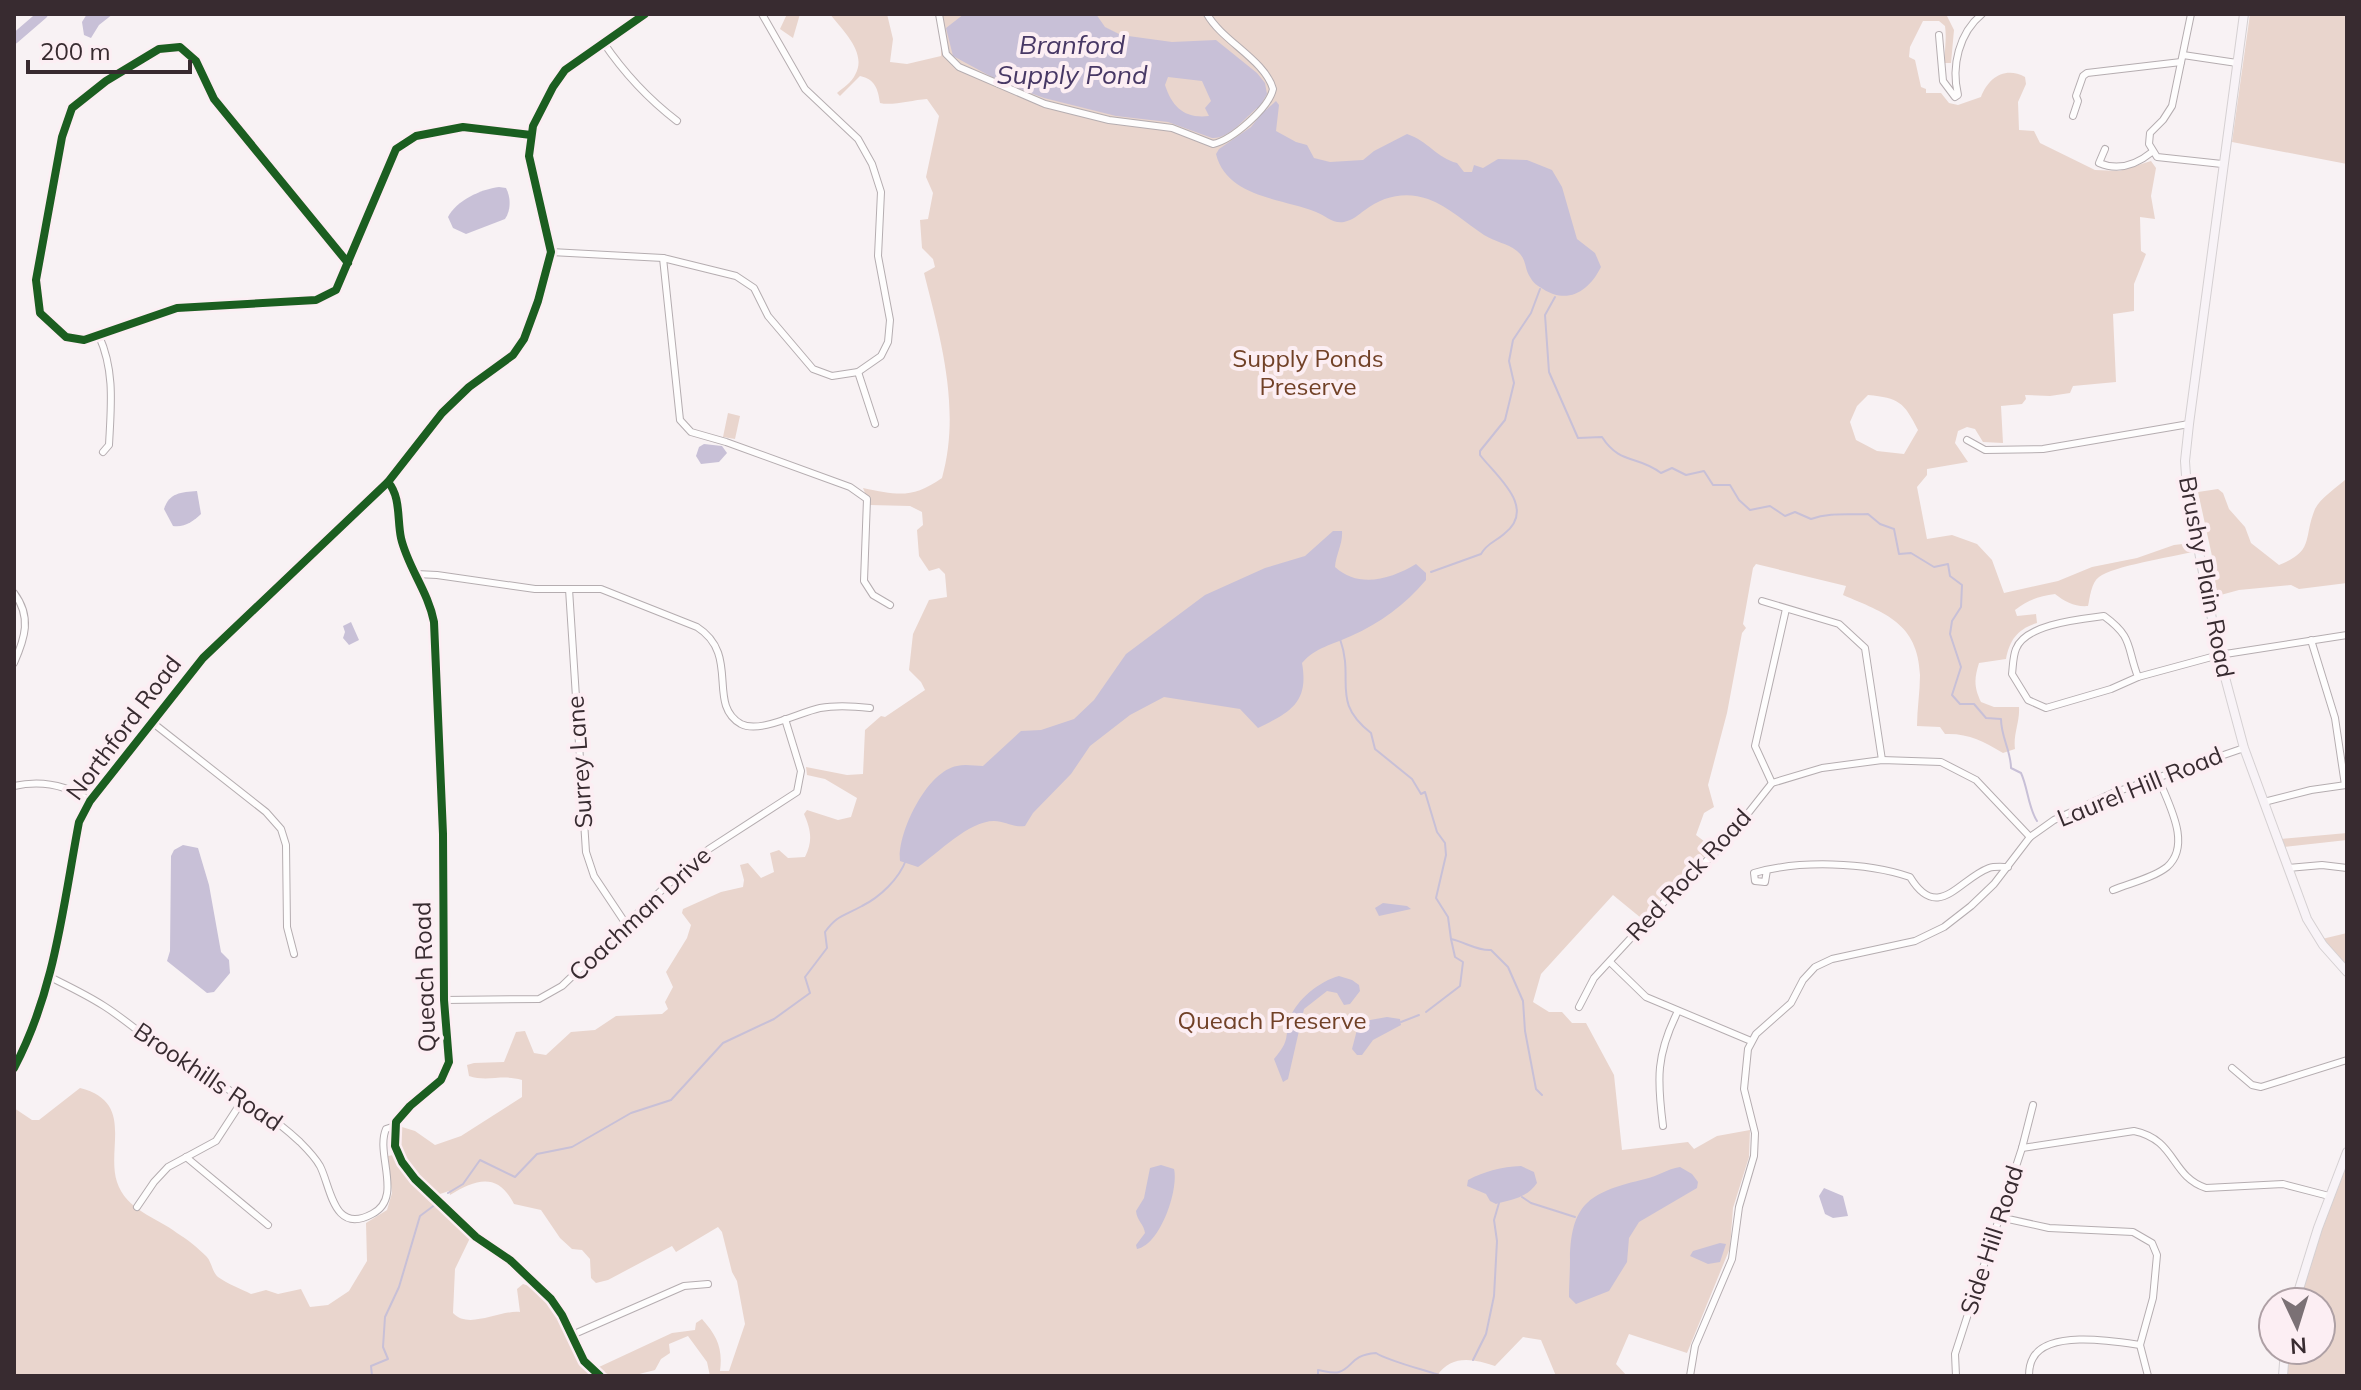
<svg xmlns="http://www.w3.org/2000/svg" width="2361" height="1390" font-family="Mulish,sans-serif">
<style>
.green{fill:#e9d5cd;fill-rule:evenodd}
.water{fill:#c8c0d7;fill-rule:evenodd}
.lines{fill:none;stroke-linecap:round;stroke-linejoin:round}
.stream{stroke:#c8c0d7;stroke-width:2}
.river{stroke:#c8c0d7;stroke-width:10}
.minor-casing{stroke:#b5adb0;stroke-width:8}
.major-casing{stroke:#d5d0d2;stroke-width:10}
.minor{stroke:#fefdfd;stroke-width:6}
.major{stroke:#f8f3f7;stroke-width:8}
.cycleway-casing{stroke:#fceef3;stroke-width:13}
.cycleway{stroke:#1b5e20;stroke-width:8}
.labels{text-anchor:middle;stroke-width:8;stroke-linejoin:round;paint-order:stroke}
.park-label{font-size:24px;fill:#714127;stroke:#fceef3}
.street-label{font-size:24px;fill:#382b30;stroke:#fceef3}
.water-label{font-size:26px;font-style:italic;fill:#473865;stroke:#fceef3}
</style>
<rect width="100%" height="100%" fill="#f8f2f4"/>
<g class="green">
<path d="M787 14H800L793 38 780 29Z"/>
<path d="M830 14H887L893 39 890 62 907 64 941 56V14H1946L1954 30 1951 63H1945C1944 51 1947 39 1945 26L1939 21H1923L1910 47 1909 57 1915 60 1921 87 1926 89V93H1941L1949 103 1958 105 1981 97C1988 78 2005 66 2025 77L2026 84 2018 102 2019 130 2034 131 2040 143 2095 170 2119 171 2151 161 2156 168 2151 196 2155 219 2140 217 2141 251 2146 254 2134 284V311L2113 314 2116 382 2073 386 2070 393 2050 396 2025 395 2026 399 2022 404 2001 406 2003 443 1983 442 1975 429 1967 427 1958 431 1955 443 1968 462 1927 469V475L1917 487 1927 539 1952 535 1977 544 1992 560 2004 593 2058 581 2092 567 2137 558 2174 545 2191 543 2192 552C2172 557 2113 566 2099 577 2091 583 2090 597 2088 606 2075 607 2065 602 2055 594 2039 596 2028 600 2015 610L2017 616 2036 614 2037 623C2018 629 2010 639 2006 659L1979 663C1974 679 1974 687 1981 702L1994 707H2019C2020 722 2013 734 2015 749L2003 753C1983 741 1968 733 1945 734L1940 727 1917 726C1917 709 1920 692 1920 675 1918 623 1885 613 1843 595L1846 586 1756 564 1753 568 1743 624 1746 628 1742 633 1727 713 1708 785 1714 807 1704 813 1696 835 1713 848 1641 918 1613 895 1541 974 1533 1002 1549 1012H1562L1572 1023H1586L1614 1075 1622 1150 1688 1142 1694 1149 1717 1136 1750 1130 1749 1157 1733 1208 1730 1248 1687 1353 1629 1334 1616 1364 1627 1376H1556L1541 1340 1523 1337 1495 1366C1474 1359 1451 1354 1437 1376H710L707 1362 688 1336 669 1344 670 1353 661 1359 655 1370C638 1374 612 1384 599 1367L672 1333 695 1330 696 1323 702 1319C717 1336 723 1348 720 1371H729L745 1324 737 1281 732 1272 722 1232 718 1227 676 1252 672 1246 608 1280 596 1283 591 1278 590 1259 582 1250 572 1249 560 1238 541 1210 514 1204C498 1172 476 1179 450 1195L449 1191 440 1194 439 1197C421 1183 390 1152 402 1127L415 1131 435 1145 461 1136 522 1097V1080C503 1074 487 1082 469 1076L467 1065 474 1063 504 1062 516 1032 525 1031 534 1053 546 1055 571 1032 595 1030 616 1016 662 1014 668 1009 665 1002 673 987 666 972 687 938 691 925 682 913 683 909 721 892 743 887 744 880 740 865 748 863 761 878 774 872 770 853 779 850 788 858 805 857C813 841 811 830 804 814L807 810 838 820 851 817 857 798 825 779 807 775 806 767 847 775 863 774 865 730 881 716 885 717 925 690 921 682 909 670 913 634 929 600 947 597 945 574 939 568 929 571 919 556 917 530 923 525 922 512 910 506 870 505 863 488C898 495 912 499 942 478 961 410 941 340 924 273L935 267 933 259 922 248 920 220 928 219 933 193 926 177 939 116 927 99C912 100 892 106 880 103 878 89 875 79 860 76L840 96 837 93C843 88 852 82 855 75 868 53 842 30 830 14ZM1868 395C1899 398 1904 402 1918 430L1904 454 1877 451 1856 440 1850 422 1857 406Z"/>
<path d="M2250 14H2347V164L2232 142Z"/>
<path d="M728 413 740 416 735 439 723 437Z"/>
<path d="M2347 478V583L2299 589 2291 585 2239 590 2217 596 2212 556 2198 492 2218 489 2223 493 2229 509 2245 527 2251 543 2279 565C2315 551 2303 538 2315 509 2320 498 2338 487 2347 478Z"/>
<path d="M2347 833V840L2284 847 2281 839Z"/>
<path d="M2347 933V966L2322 939Z"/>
<path d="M80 1088C135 1102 106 1148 117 1182 126 1210 156 1217 177 1233 187 1239 198 1248 206 1256 212 1262 212 1272 218 1277 228 1284 241 1289 251 1294L266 1290 278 1294 301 1289 310 1307 328 1305 349 1291 367 1261 366 1223 387 1210 392 1193 388 1156 393 1155 409 1180 470 1238 455 1269 453 1313C469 1330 498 1310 520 1312L517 1289 523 1284C557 1293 567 1353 593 1376H14V1108L32 1120H39Z"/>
<path d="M2347 1160V1376H2287L2289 1350H2321V1302H2299L2320 1233Z"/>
</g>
<g class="water">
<path d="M87 14H113L99 25 91 38 84 35 82 22Z"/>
<path d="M964 14H1096L1105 27 1121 35 1172 42 1216 40 1257 73 1265 83 1267 94 1260 106 1266 110 1276 101 1279 105 1276 131 1296 142 1307 145 1314 158 1330 162 1363 160 1374 151 1407 134C1428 141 1437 158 1457 163L1464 172H1472L1474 165 1483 168 1498 159 1527 160 1552 170 1562 187 1577 239 1595 253 1601 267C1589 291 1568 305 1543 289 1538 286 1533 283 1530 277 1524 268 1527 259 1517 251 1507 243 1495 242 1484 235 1466 223 1449 207 1428 199 1406 191 1383 196 1365 210 1358 215 1353 220 1344 222 1333 224 1326 216 1316 212 1282 198 1227 198 1216 154L1219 149 1251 127 1262 113 1257 108C1245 118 1229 139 1212 138L1168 122 1116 116 1044 98 1003 83 953 56 946 28ZM1168 77 1202 81 1211 101 1205 108 1209 116C1185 119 1172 107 1165 85Z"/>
<path d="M499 187 506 188C511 197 511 211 505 219L466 234 453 228 448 217C456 201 481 189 499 187Z"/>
<path d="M704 444 722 446 727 453 719 462 701 464 696 456 699 447Z"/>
<path d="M197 491 201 514C194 521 184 528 173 526L164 509C169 493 181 492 197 491Z"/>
<path d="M1333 531H1342C1343 544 1336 554 1335 567 1359 589 1391 579 1416 564L1426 573V580C1405 605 1380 623 1351 636 1332 645 1316 647 1302 663 1309 702 1291 712 1258 728L1240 709 1164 697 1130 715 1090 746 1071 774 1033 813 1025 826C1014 828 1005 821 994 821 969 821 938 853 918 867L900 861C897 833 927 771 957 766 965 764 975 766 983 766L1021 731 1041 730 1074 719 1094 700 1126 654 1205 595 1265 568 1305 556Z"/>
<path d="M351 622 359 640 349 645 343 638 345 632 343 626Z"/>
<path d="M183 845 198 848 209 885 221 952 229 960 230 973 214 992 207 993 167 961 170 951 171 856 174 850Z"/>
<path d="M1383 903 1407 906 1411 909 1379 916 1375 908Z"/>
<path d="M1339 976 1352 980 1359 985 1360 991 1350 1004 1344 1005 1337 993 1327 991 1304 1009 1288 1079 1283 1082 1274 1059C1291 1039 1284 1038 1290 1018 1297 999 1320 981 1339 976Z"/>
<path d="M1387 1017 1400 1019 1401 1025 1373 1040 1362 1055H1357L1352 1049 1359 1022Z"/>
<path d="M1161 1165 1174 1169C1179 1190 1160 1245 1137 1249L1136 1245 1145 1233C1144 1224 1137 1221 1136 1211L1144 1198 1150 1168Z"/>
<path d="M1521 1166 1534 1172 1537 1183C1527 1198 1512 1199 1496 1204L1490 1201 1486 1194 1467 1186 1468 1180C1485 1171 1501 1167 1521 1166Z"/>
<path d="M1680 1167 1692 1174 1698 1182 1697 1188 1639 1222 1629 1238 1627 1262 1609 1291 1576 1304 1569 1297C1569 1284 1570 1272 1570 1259 1571 1201 1592 1192 1645 1179 1658 1176 1667 1169 1680 1167Z"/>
<path d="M1824 1188 1843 1196 1848 1216 1833 1218 1825 1214 1819 1196Z"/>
<path d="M1720 1243 1726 1244 1720 1262 1708 1264 1690 1256 1693 1251Z"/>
</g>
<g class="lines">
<g class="stream">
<path d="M1555 297 1545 315 1549 372 1578 438 1602 437C1620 465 1638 455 1661 473L1672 468 1686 475 1704 471 1713 485H1730L1739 500 1750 510 1770 506 1785 516 1795 512 1811 519C1830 512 1848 515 1868 514L1880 524 1894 529 1899 554 1911 553 1934 567 1948 564 1950 576 1962 585 1961 607 1952 621 1950 634 1961 667 1952 695 1960 704H1974L1986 718 2001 719C2001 737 2011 751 2011 768L2021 773C2028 788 2028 807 2037 821"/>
<path d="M1431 572 1481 554C1487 543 1495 542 1504 534 1538 508 1496 476 1480 455V451L1505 420 1514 383 1509 361 1513 340 1531 313 1540 289"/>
<path d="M1340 639C1355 681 1330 701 1371 733L1375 749 1412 779 1421 794 1425 792 1437 832 1445 843 1446 855 1436 898 1448 917 1451 939C1465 942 1477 951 1491 950L1508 967 1523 1001 1525 1031 1536 1089 1542 1095"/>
<path d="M1426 1012 1460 986 1463 962 1455 957 1451 939"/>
<path d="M1401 1022 1419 1015"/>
<path d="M448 1193 463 1184 480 1160 515 1177 537 1154 572 1147 631 1113 671 1100 723 1043 774 1019 810 993 805 977 827 948 825 932C837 915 844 916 862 906 880 897 899 879 906 860"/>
<path d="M1522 1197 1531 1203 1575 1217"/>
<path d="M1473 1360 1486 1334 1494 1296 1497 1241 1494 1220 1499 1203"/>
<path d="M372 1376 371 1366 388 1359 383 1347 385 1317 399 1287 420 1216 436 1204"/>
<path d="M1318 1376V1370C1325 1371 1333 1374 1339 1372 1354 1367 1350 1355 1376 1353 1388 1361 1425 1370 1442 1376"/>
</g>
<path class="river" d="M14 39 43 14"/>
<g class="minor-casing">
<g id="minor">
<path d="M939 14 946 54 959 67 1045 104 1109 120 1172 128 1213 144C1232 140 1269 108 1273 89 1265 60 1222 41 1207 14"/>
<path d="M2191 14 2172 106 2163 120 2150 133 2149 144 2157 157 2222 164"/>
<path d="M1939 35 1943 81 1955 97 1958 95C1951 66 1959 33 1982 14"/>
<path d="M603 42C624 73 647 98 677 121"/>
<path d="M2183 55 2237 63"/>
<path d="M2073 116 2078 101 2076 96 2083 76 2087 73 2181 62"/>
<path d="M2105 149 2099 163C2118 171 2136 165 2152 152"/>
<path d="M551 252 663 258 736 276 754 288 768 316 813 369 832 376 858 372 881 356 888 342 890 320 878 256 881 192 872 164 858 139 805 89 762 14"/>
<path d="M663 258 680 420 691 432 726 442 850 487 867 499 864 581 873 595 890 605"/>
<path d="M348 263 214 99 196 61 180 47 159 49 106 81 72 108 62 137 36 280 40 313 66 337 84 340 177 308 316 300 336 290 396 149 416 136 463 127 531 135"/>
<path d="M99 336C115 371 111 406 109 445L103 452"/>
<path d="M858 372 875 424"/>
<path d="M1967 440 1985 450 2043 449 2189 424"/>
<path d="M388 482C401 497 397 519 401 538 408 568 428 591 434 622L443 834 444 1000 449 1062 441 1080 410 1106 396 1122 395 1146 402 1162 415 1179 476 1237 510 1260 551 1299 562 1315 584 1361 600 1376"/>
<path d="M416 574 437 575 535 589H601L697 627C741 655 706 704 741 724 760 734 800 712 820 708 836 705 853 706 870 708"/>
<path d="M569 589 586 852 594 876 626 924"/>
<path d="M14 593C32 617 25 638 14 663"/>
<path d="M1762 601 1839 624 1865 648 1882 760"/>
<path d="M2104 616C2134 638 2126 646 2138 677L2111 689 2046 708 2028 700 2012 674C2013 666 2013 656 2016 649 2025 624 2081 619 2104 616Z"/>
<path d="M2311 640 2335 718 2345 785"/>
<path d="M2138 677 2219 655 2347 635"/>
<path d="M153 723 266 812 281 829 286 845 287 927 294 954"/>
<path d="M1772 783 1755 746 1786 609"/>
<path d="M14 786C41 780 67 785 90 801"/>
<path d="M2264 802 2311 790 2346 785"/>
<path d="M2288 868 2322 865 2347 868"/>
<path d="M1767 870 1765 882 1755 881 1754 873C1799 860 1866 862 1910 877 1938 923 1959 879 1989 868 1995 866 2003 867 2008 867"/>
<path d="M2113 890C2130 883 2153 878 2167 867 2193 844 2167 802 2158 777"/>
<path d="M1610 962 1646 997 1751 1041"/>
<path d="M50 977C68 986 87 995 104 1006 123 1018 140 1033 158 1046 206 1078 257 1102 300 1142 307 1149 315 1157 320 1166 331 1187 333 1235 372 1214 404 1198 375 1154 386 1129L395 1126"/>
<path d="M444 1000 539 999 562 986 666 886 709 849 797 792 801 771 785 719"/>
<path d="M1579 1007 1594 978 1666 900 1723 845 1772 783 1822 768 1882 760 1941 762 1976 780 2030 837"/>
<path d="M14 1068C55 991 63 906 79 822L90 801 203 658 388 482 442 413 469 387 513 355 524 339 538 301 551 252 529 156 533 126 553 87 565 70 645 14"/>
<path d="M2232 1068 2252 1085 2261 1087 2347 1060"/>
<path d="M1663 1126C1657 1079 1656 1055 1678 1011"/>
<path d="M2022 1148 2134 1131C2177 1140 2170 1176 2206 1188L2283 1184 2329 1196"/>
<path d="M186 1157 268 1225"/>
<path d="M137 1207 154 1182 168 1167 216 1141 244 1098"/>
<path d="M1999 1217 2049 1228 2133 1232 2152 1243 2157 1255 2153 1298 2140 1345 2148 1376"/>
<path d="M572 1335 684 1286 708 1284"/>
<path d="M1690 1376 1695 1346 1732 1259 1739 1207 1754 1156 1755 1133 1744 1089 1748 1049 1756 1034 1791 1003 1803 980 1815 967 1832 959 1915 941 1944 927 1971 906 1994 884 2030 837 2054 820 2113 793 2244 748"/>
<path d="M1956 1376 1955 1354 2022 1148 2033 1105"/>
<path d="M2029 1376C2029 1370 2030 1363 2033 1358 2048 1330 2113 1341 2140 1345"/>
</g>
</g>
<g class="major-casing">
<g id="major">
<path d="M2244 14 2189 424 2185 461 2187 490 2219 655 2244 748 2307 919 2323 945 2347 972"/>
<path d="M2295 1302 2318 1228 2347 1152"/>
<path d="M2283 1376 2285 1350"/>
</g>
</g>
<use href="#minor" class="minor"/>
<use href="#major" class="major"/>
<g class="cycleway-casing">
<g id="cycleway">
<path d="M348 263 214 99 196 61 180 47 159 49 106 81 72 108 62 137 36 280 40 313 66 337 84 340 177 308 316 300 336 290 396 149 416 136 463 127 531 135"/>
<path d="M388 482C401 497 397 519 401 538 408 568 428 591 434 622L443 834 444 1000 449 1062 441 1080 410 1106 396 1122 395 1146 402 1162 415 1179 476 1237 510 1260 551 1299 562 1315 584 1361 600 1376"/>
<path d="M14 1068C55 991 63 906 79 822L90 801 203 658 388 482 442 413 469 387 513 355 524 339 538 301 551 252 529 156 533 126 553 87 565 70 645 14"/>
</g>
</g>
<use href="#cycleway" class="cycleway"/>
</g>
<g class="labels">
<g class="park-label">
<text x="1308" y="367">Supply Ponds<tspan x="1308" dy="28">Preserve</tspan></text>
<text x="1272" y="1029">Queach Preserve</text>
</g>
<g class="street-label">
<text transform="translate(2206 577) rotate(79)" y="8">Brushy Plain Road</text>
<text transform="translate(124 728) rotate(-53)" y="8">Northford Road</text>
<text transform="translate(580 762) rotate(-94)" y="8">Surrey Lane</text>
<text transform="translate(2140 787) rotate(-22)" y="8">Laurel Hill Road</text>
<text transform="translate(1689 875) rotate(-47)" y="8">Red Rock Road</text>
<text transform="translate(640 914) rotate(-43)" y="8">Coachman Drive</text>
<text transform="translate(425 977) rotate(-92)" y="8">Queach Road</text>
<text transform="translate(208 1077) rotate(34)" y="8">Brookhills Road</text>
<text transform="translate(1992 1240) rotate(-72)" y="8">Side Hill Road</text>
</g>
<g class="water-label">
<text x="1072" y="54">Branford<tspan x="1072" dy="30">Supply Pond</tspan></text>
</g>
</g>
<rect width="2361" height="1390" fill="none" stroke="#382b30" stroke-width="32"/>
<g transform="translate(2297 1326) rotate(176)"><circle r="38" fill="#fceef3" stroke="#aea0a5" stroke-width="2"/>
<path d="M0-6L14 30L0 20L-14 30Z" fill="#7b7175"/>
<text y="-12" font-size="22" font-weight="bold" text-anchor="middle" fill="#382b30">N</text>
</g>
<path d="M28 60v12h162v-12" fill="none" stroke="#382b30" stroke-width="4"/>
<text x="40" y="60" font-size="24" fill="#382b30" stroke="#fceef3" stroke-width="6" paint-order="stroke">200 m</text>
</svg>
